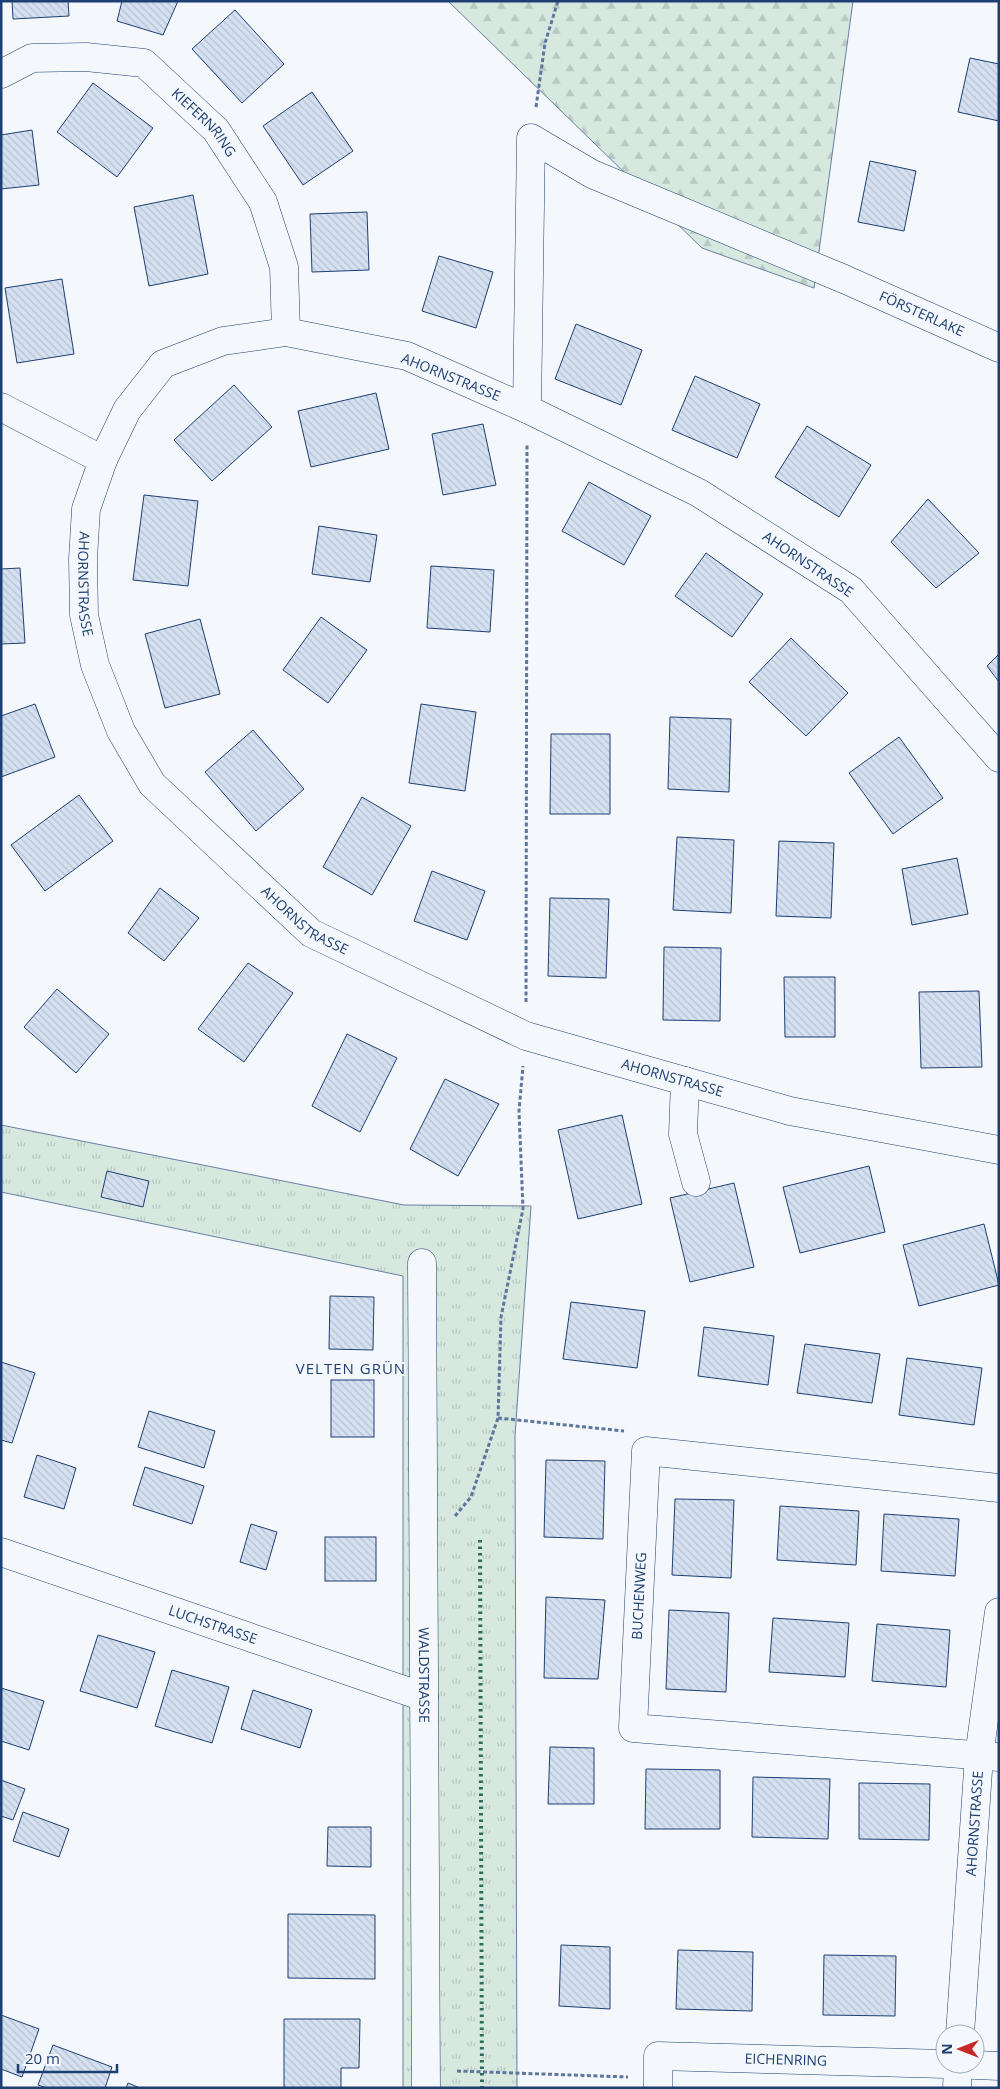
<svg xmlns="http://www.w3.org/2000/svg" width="1000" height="2089" font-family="'Open Sans',sans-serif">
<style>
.grass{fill:url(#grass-tufts);stroke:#687fa3}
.forest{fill:url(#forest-firs);stroke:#687fa3}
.building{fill:url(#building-back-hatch);stroke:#1d3f73}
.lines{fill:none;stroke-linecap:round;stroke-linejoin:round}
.minor-casing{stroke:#1d3f73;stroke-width:29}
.path{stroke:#5e769c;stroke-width:3;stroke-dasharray:4 2.5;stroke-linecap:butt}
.minor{stroke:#f4f7fb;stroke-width:28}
.hedge{stroke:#2c6c60;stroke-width:4;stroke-dasharray:2.5 4;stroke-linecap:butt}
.labels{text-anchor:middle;stroke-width:4;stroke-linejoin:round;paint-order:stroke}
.street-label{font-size:14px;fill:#1d3f73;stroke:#f4f7fb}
.neighbourhood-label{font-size:15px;letter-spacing:1px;fill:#1d3f73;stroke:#f4f7fb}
</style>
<defs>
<pattern id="grass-tufts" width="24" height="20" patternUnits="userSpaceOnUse" patternTransform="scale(1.25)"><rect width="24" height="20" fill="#d7e8df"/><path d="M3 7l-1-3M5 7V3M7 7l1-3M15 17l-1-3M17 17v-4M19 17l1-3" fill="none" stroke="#b8c8c3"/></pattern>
<pattern id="forest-firs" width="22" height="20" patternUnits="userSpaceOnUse" patternTransform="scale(1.25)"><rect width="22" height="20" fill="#d7e8df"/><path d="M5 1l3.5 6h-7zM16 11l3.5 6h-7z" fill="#b8c8c3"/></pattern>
<pattern id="building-back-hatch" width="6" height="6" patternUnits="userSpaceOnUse" patternTransform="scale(1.25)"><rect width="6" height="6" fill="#d5e0f0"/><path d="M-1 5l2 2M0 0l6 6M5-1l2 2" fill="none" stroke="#b6c1d1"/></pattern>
</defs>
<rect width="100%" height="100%" fill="#f4f7fb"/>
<path class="grass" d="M1 1125 404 1205 531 1206 515 1436 517 2088H403V1276L1 1192Z"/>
<path class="forest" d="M448 1H853L814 288 702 248Z"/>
<g class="building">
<path d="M12 1H68L69 16 13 19Z"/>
<path d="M122 1H178L163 35 117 21Z"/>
<path d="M235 10 284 64 242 103 192 49Z"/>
<path d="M970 58 999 64V121L958 112Z"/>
<path d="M93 83 153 128 117 177 57 132Z"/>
<path d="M312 92 353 151 303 185 263 126Z"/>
<path d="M32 130 39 185 1 189V135Z"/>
<path d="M870 161 916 171 904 231 858 222Z"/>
<path d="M193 195 208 274 149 286 134 207Z"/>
<path d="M367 212 369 270 312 272 310 214Z"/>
<path d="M439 256 493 272 476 328 422 311Z"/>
<path d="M62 279 74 354 17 363 5 288Z"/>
<path d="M576 324 642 350 621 405 555 379Z"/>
<path d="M695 376 760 404 737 458 672 430Z"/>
<path d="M234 385 272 427 212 481 174 440Z"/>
<path d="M376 393 389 449 311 467 298 411Z"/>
<path d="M483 424 496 485 443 495 432 434Z"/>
<path d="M807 426 871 465 839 517 775 477Z"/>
<path d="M589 482 651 516 624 565 562 531Z"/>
<path d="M144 495 198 501 188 586 133 580Z"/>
<path d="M928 499 979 553 936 588 891 542Z"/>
<path d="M319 526 377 535 370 582 312 574Z"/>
<path d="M706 553 763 594 732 637 675 596Z"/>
<path d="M431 566 494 570 490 632 427 628Z"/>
<path d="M20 568 25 643 1 644V569Z"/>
<path d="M321 617 367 650 328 703 283 670Z"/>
<path d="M200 619 220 694 165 708 145 634Z"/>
<path d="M791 638 848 693 806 736 749 682Z"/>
<path d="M999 654V682L987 666Z"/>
<path d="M35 704 55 757 1 777V716Z"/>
<path d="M421 704 476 712 465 791 409 783Z"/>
<path d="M670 717 731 719 729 792 668 789Z"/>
<path d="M253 730 304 789 256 831 205 772Z"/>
<path d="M551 734H610V814H550Z"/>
<path d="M899 737 943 798 893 834 849 773Z"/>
<path d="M79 795 113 841 45 891 11 845Z"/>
<path d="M362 797 411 826 372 895 323 867Z"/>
<path d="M677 837 734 840 731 913 673 910Z"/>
<path d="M779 841 834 843 831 918 776 916Z"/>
<path d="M957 858 968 914 912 925 902 869Z"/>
<path d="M432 871 485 891 467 940 414 921Z"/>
<path d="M160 888 199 918 164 961 128 933Z"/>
<path d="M550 898 609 899 606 978 548 976Z"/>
<path d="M664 947 721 948 720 1021 663 1020Z"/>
<path d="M248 963 293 993 244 1062 198 1029Z"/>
<path d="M784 977H835V1037H785Z"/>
<path d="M57 989 109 1034 76 1073 24 1027Z"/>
<path d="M979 991 982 1067 921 1068 919 992Z"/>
<path d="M347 1034 397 1058 360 1132 312 1106Z"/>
<path d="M445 1079 499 1104 458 1176 410 1149Z"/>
<path d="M622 1115 642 1204 578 1219 558 1130Z"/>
<path d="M869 1166 885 1232 800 1253 783 1187Z"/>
<path d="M107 1171 149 1181 143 1207 101 1197Z"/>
<path d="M734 1183 754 1267 690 1282 670 1198Z"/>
<path d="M984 1224 999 1285 919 1306 903 1245Z"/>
<path d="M330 1296 374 1297 373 1350 329 1349Z"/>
<path d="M571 1302 645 1311 637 1368 563 1359Z"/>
<path d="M704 1327 774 1336 768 1385 698 1376Z"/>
<path d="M805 1344 880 1354 872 1403 797 1393Z"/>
<path d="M907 1358 982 1368 974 1425 899 1415Z"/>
<path d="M1 1362 35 1373 12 1443 1 1440Z"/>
<rect x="331" y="1380" width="43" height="57"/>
<path d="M149 1411 215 1431 204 1468 138 1447Z"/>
<path d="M37 1455 76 1468 64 1509 24 1497Z"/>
<path d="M546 1460 605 1461 603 1539 544 1537Z"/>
<path d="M145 1467 204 1486 192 1524 133 1505Z"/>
<path d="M675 1499 734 1500 731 1578 672 1575Z"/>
<path d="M780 1506 859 1511 856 1565 777 1560Z"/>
<path d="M884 1514 959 1519 955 1576 881 1571Z"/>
<path d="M251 1524 277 1532 266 1570 240 1562Z"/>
<rect x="325" y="1537" width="51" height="44"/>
<path d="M546 1597 605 1600 598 1679 544 1678Z"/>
<path d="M669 1610 729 1613 726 1692 666 1689Z"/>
<path d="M773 1618 849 1623 845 1677 769 1672Z"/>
<path d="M877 1624 950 1630 946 1687 872 1681Z"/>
<path d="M98 1635 155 1652 137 1708 80 1691Z"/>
<path d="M172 1670 229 1687 212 1743 155 1726Z"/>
<path d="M1 1688 44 1701 29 1750 1 1741Z"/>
<path d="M253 1690 312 1710 300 1748 241 1729Z"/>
<path d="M550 1747 594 1748V1804H548Z"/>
<path d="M646 1769 720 1770V1829H645Z"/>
<path d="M753 1777 830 1779 828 1839 752 1837Z"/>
<path d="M1 1780 25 1789 13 1820 1 1816Z"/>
<path d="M859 1783 930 1784 929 1840 859 1839Z"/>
<path d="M23 1812 69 1829 59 1857 13 1841Z"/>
<path d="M328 1827H371V1867L327 1866Z"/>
<path d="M288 1914 375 1915V1979L288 1978Z"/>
<path d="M561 1945 610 1947V2009L559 2006Z"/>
<path d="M678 1950 753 1952 752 2011 676 2009Z"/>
<path d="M824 1955 896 1956 895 2016 823 2015Z"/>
<path d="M1 2015 39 2029 22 2077 1 2069Z"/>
<path d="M284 2019H360L359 2068H341V2088H284Z"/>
<path d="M53 2045 112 2067 105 2088H47L38 2085Z"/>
<path d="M128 2083 140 2088H126Z"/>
</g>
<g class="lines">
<g class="minor-casing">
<g id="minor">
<path id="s1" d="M1 74 32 58 86 57 144 63 216 130 263 202 284 267 286 332"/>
<path d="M1 407 103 460"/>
<path id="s2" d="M527 409 531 138 592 174 844 279 999 348"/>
<path id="s3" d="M999 758 851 590 699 493 527 409 407 356 286 332 223 341 163 364 127 410 103 460 86 509 83 559 84 615 95 665 121 731 152 784 311 933 526 1036 790 1111 999 1150"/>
<path d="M685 1081 683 1134 696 1182"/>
<path id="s4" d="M422 1263 426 2088"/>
<path d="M999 1488 646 1451 633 1728 999 1757"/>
<path id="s5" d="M1 1552 424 1697"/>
<path id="s6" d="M960 2034 979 1756 999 1612"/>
<path d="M952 2064 999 2066"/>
<path id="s7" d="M658 2088V2056L945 2064"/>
<path d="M957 2088 958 2064"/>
</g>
</g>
<g class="path">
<path d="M536 107 545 43 558 1"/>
<path d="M526 1002 527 443"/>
<path d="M498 1418 624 1431"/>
<path d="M455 1516 471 1497 498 1418 501 1317 523 1209 519 1111 523 1066"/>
<path d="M457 2071 628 2077"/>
</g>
<use href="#minor" class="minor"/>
<path class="hedge" d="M480 1540 482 2088"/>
</g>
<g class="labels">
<g class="street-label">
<text dy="5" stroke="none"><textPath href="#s1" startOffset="232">KIEFERNRING</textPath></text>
<text dy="5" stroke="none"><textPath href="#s2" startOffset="700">FÖRSTERLAKE</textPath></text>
<text transform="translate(451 377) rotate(22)" y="5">AHORNSTRASSE</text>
<text transform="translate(808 564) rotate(34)" y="5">AHORNSTRASSE</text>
<text dy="5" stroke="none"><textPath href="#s3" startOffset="1219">AHORNSTRASSE</textPath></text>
<text dy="5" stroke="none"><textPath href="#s3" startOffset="1639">AHORNSTRASSE</textPath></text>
<text dy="5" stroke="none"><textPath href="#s3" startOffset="2042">AHORNSTRASSE</textPath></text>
<text transform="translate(639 1596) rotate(-87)" y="5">BUCHENWEG</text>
<text dy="5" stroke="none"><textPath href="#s5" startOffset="224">LUCHSTRASSE</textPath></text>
<text dy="5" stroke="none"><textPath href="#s4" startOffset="412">WALDSTRASSE</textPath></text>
<text dy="5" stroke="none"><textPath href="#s6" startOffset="211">AHORNSTRASSE</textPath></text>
<text dy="5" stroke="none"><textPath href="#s7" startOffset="160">EICHENRING</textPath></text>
</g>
<g class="neighbourhood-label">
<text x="351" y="1374">VELTEN GRÜN</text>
</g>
</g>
<rect width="1000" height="2089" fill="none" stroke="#1d3f73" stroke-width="5"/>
<g transform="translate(960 2049) rotate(270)"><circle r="24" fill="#f4f7fb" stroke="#9eadc5"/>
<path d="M0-4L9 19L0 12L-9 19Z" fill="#c62828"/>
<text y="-8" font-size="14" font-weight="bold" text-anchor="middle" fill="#1d3f73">N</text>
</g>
<path d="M18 2064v8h99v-8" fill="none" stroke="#1d3f73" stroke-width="2.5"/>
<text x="25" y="2064" font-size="15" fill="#1d3f73" stroke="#f4f7fb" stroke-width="4" paint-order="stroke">20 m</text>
</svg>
